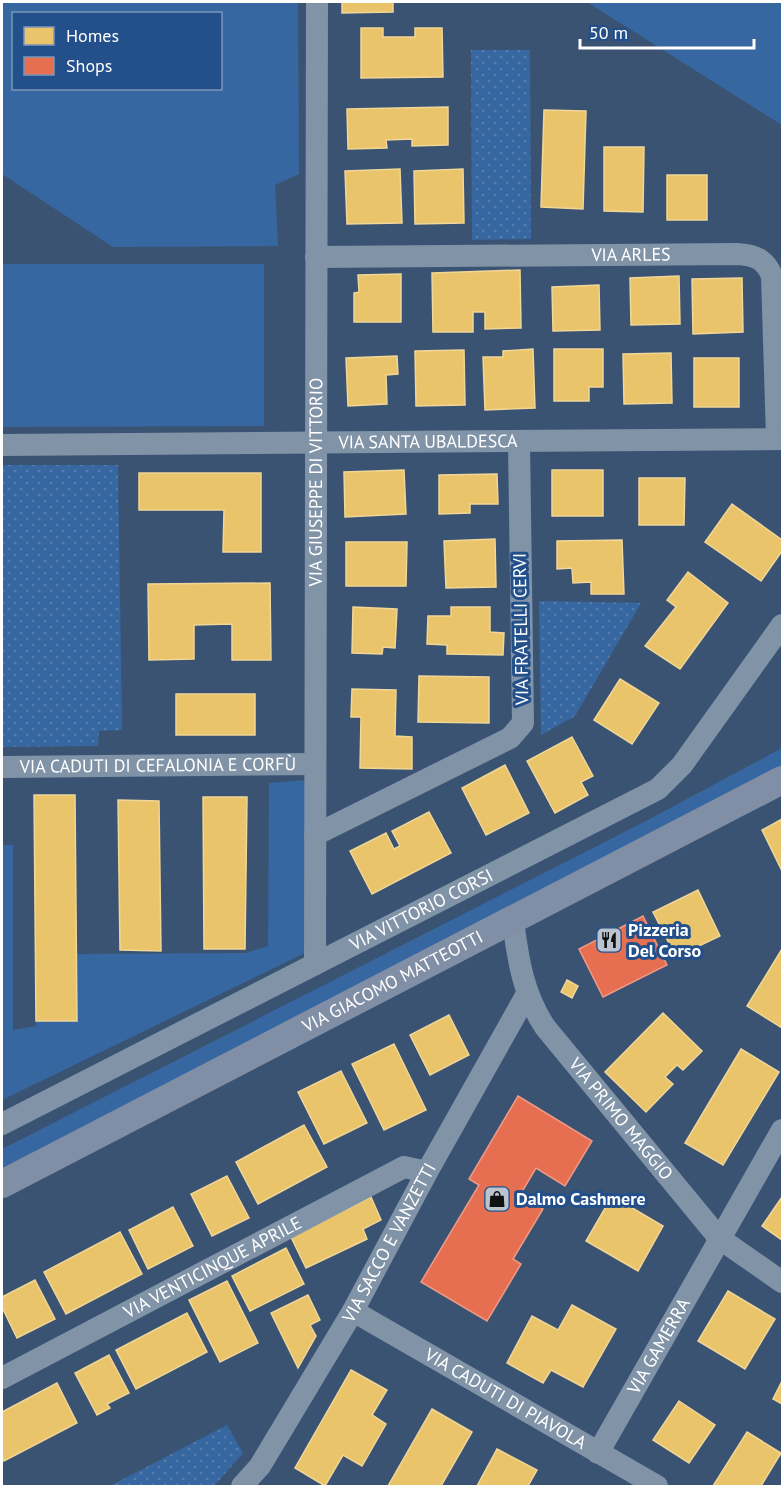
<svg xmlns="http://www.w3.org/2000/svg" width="784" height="1488" font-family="'PT Sans',sans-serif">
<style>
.grass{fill:#3767a0;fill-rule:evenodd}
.park{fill:url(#park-dots)}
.homes{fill:#e9c46a;stroke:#f0d697;stroke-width:1.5}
.shops{fill:#e76f51;stroke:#ee9a85;stroke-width:1.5}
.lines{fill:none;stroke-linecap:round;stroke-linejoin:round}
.minor{stroke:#8193a7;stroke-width:22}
.major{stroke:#808fa5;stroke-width:28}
.labels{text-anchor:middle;stroke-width:6;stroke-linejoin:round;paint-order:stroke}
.street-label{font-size:18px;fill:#fff;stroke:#23508a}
.poi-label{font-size:18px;font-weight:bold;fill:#fff;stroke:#23508a;text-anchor:start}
</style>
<defs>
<pattern id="park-dots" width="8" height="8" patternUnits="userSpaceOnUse" patternTransform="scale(1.5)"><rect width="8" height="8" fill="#3767a0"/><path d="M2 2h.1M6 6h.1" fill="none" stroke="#557eae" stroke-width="1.8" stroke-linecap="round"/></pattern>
</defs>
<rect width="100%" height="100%" fill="#3a5373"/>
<g class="grass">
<path d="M2 2H298L299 174 275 185 278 246 113 247 2 174ZM14 14H220V88H14Z"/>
<path d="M587 2H782V125Z"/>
<path d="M2 264H264V426L2 427Z"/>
<path d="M782 748V766L2 1169V1149L646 821Z"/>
<path d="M305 780V953L2 1100V845H13V1030L36 1026V1021H77L76 954 246 953 268 946 269 783Z"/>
</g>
<g class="park">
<path d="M471 50H530L531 239 472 240Z"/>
<path d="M2 465H118L122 730 99 731 98 746 2 747Z"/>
<path d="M539 601 641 603 575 716 541 735Z"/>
<path d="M227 1425 243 1453 214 1486H110Z"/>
</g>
<g class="homes">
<path d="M342 2H393V12L342 13Z"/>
<path d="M361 28H383V37H415V28H442L443 77 361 78Z"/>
<path d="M448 107V145L412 146V139L386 140 387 148 348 149 347 109Z"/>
<path d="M544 110 586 111 583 209 541 207Z"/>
<path d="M604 147H644L643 212 604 211Z"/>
<path d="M400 169 402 223 347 224 345 171Z"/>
<path d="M463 169 464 223 415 224 414 171Z"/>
<rect x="667" y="175" width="40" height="45"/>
<path d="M520 270 521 328 485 329V312H473V332H433L432 273Z"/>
<path d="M401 274V322H354V293L359 292 358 275Z"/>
<path d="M679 276 680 324 631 325 630 278Z"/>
<path d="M742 278 743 332 693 334 692 279Z"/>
<path d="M599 285 600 330 553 331 552 287Z"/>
<path d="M533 349 535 408 485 410 483 357H503V351Z"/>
<path d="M554 349H603V387H589V401H554Z"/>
<path d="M464 350 465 405 416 406 415 351Z"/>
<path d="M671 353 672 403 624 404 623 354Z"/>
<path d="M397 356 398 374 386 375 387 404 348 406 346 358Z"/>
<rect x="694" y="358" width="45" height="49"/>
<path d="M404 470 406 514 345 517 344 472Z"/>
<rect x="552" y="470" width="51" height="46"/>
<path d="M139 473H261V552H223L224 510H139Z"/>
<path d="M497 474 498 504H470V513L439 514V475Z"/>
<path d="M639 478H685L684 525H639Z"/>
<path d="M732 504 782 540V551L761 581 705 542Z"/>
<path d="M495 539 496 587 446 588 444 541Z"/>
<path d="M622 540 624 594H591V582L573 583 572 568 557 569V541Z"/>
<path d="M346 542H407L406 586H346Z"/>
<path d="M688 572 728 603 680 669 645 646 676 607 667 600Z"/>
<path d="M270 583 271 660H232V624L194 625V659L149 660 148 584Z"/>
<path d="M353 607 397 609 395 648 383 647 382 654 352 653Z"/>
<path d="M451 607H490V632L504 633 503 655 447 654V645L427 644 428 616H451Z"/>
<path d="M419 676 489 677V723L418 722Z"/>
<path d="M620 679 659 703 632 744 594 720Z"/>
<path d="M352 689 396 690 395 736 412 737V769L360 768 361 717H351Z"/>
<rect x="176" y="694" width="79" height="41"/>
<path d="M572 737 593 776 581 782 588 795 555 813 527 761Z"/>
<path d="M505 765 529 813 486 835 462 788Z"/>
<path d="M34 795H75L77 1021H36Z"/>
<path d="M203 797H247L245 949H204Z"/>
<path d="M118 800 159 801 161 951 120 950Z"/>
<path d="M429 812 451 853 372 894 350 851 386 833 394 849 400 846 392 831Z"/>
<path d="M782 819V871L762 830Z"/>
<path d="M698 890 720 936 676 957 653 912Z"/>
<path d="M782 949V1028L747 1006Z"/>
<path d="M567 980 578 986 572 998 561 992Z"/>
<path d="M663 1013 702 1051 683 1070 677 1065 665 1077 673 1084 646 1112 605 1072Z"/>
<path d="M449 1015 469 1055 430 1075 410 1035Z"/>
<path d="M394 1044 426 1110 384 1130 352 1064Z"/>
<path d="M741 1049 779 1072 723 1165 685 1143Z"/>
<path d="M341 1071 367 1123 324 1144 298 1092Z"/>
<path d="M304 1125 327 1167 258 1204 236 1162Z"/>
<path d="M227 1176 249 1218 212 1236 191 1194Z"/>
<path d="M612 1196 663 1226 638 1271 586 1241Z"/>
<path d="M371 1197 381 1220 363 1229 367 1239 306 1268 291 1237Z"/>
<path d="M782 1197V1240L762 1226Z"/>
<path d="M173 1207 193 1246 148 1269 129 1230Z"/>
<path d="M120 1232 142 1274 66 1314 44 1272Z"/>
<path d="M286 1248 304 1284 250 1311 232 1276Z"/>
<path d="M35 1280 55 1319 17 1338 2 1307V1297Z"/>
<path d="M227 1281 258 1343 220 1362 189 1300Z"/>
<path d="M728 1291 775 1319 745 1369 698 1341Z"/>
<path d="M308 1295 320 1320 310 1325 316 1336 298 1368 271 1313Z"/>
<path d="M572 1305 616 1329 583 1387 551 1370 543 1383 507 1363 532 1316 558 1330Z"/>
<path d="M187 1313 207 1352 136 1389 116 1350Z"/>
<path d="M109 1355 129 1393 107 1404 110 1408 97 1415 75 1373Z"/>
<path d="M351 1370 387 1390 372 1415 386 1424 362 1466 343 1455 325 1486 295 1468Z"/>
<path d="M782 1381V1404L773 1399Z"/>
<path d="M57 1383 77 1423 4 1461 2 1456V1412Z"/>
<path d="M679 1401 715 1425 689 1463 653 1440Z"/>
<path d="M432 1409 472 1432 441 1486H388Z"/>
<path d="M747 1432 781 1453 761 1486H713Z"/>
<path d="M497 1449 537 1470 528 1486H477Z"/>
</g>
<g class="shops">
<path d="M643 916 667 965 603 997 579 949Z"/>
<path d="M518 1096 592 1141 565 1186 536 1168 520 1195 543 1209 513 1259 521 1264 487 1321 421 1282 479 1185 469 1179Z"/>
</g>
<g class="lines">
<g class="minor">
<path id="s1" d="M316 257 737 254C755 255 765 259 772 276L777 438"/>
<path id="s2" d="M2 445 782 439"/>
<path id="s3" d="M2 767 315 764"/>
<path d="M315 835 510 738 523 723 519 442"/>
<path id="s4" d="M513 921C518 959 523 994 545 1027L719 1238 782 1282"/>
<path id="s5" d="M315 964 317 2"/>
<path id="s6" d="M2 1124 658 789 682 765 782 625"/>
<path id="s7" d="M353 1311 657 1486"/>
<path id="s8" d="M2 1378 404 1167 427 1172"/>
<path id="s9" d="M598 1453 782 1130"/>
<path id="s10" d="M242 1486 260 1466 353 1311 427 1172 527 994"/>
</g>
<path class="major" id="s11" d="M2 1184 782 780"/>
</g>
<defs>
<g id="restaurant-square" transform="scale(1.35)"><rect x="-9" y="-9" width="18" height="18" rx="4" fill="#bac3ce" stroke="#23508a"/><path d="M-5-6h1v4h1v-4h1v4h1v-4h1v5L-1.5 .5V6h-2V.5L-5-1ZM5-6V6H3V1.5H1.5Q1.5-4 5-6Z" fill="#111"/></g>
<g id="shop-square" transform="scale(1.35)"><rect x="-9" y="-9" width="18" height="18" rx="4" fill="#bac3ce" stroke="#23508a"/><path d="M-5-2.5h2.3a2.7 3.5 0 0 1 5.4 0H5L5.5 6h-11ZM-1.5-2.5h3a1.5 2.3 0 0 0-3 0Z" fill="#111"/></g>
</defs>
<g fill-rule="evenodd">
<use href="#restaurant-square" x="609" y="940"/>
<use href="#shop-square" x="497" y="1199"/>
</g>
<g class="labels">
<g class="street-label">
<text dy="6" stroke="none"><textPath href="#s1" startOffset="315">VIA ARLES</textPath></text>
<text dy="6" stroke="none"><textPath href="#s2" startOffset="426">VIA SANTA UBALDESCA</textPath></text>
<text dy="6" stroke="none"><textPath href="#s5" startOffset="482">VIA GIUSEPPE DI VITTORIO</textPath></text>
<text transform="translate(521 629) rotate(-91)" y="6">VIA FRATELLI CERVI</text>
<text dy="6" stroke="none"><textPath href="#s3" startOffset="156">VIA CADUTI DI CEFALONIA E CORFÙ</textPath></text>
<text dy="6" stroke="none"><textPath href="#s6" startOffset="471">VIA VITTORIO CORSI</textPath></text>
<text dy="6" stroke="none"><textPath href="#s11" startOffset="440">VIA GIACOMO MATTEOTTI</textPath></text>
<text dy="6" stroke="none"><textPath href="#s4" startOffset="231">VIA PRIMO MAGGIO</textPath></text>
<text dy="6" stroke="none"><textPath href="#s10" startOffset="285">VIA SACCO E VANZETTI</textPath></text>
<text dy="6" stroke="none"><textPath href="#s8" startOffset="238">VIA VENTICINQUE APRILE</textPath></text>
<text dy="6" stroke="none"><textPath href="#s9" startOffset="123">VIA GAMERRA</textPath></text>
<text dy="6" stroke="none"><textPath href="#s7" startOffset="176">VIA CADUTI DI PIAVOLA</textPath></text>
</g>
<g class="poi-label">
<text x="628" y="936">Pizzeria<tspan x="628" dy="21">Del Corso</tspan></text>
<text x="516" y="1205">Dalmo Cashmere</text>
</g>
</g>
<rect width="784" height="1488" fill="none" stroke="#ffffff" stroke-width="6"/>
<rect x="12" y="12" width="210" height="78" fill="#23508a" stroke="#7b96b9" stroke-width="1.5"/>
<rect x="24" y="27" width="30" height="18" fill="#e9c46a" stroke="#7b96b9" stroke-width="1.5"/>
<text x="66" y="42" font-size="18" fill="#ffffff">Homes</text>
<rect x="24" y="57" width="30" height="18" fill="#e76f51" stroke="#7b96b9" stroke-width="1.5"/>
<text x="66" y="72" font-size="18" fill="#ffffff">Shops</text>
<path d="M580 39v9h174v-9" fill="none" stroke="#ffffff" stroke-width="3"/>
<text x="589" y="39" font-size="18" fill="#ffffff" stroke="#23508a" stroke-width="4.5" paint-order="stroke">50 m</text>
</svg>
